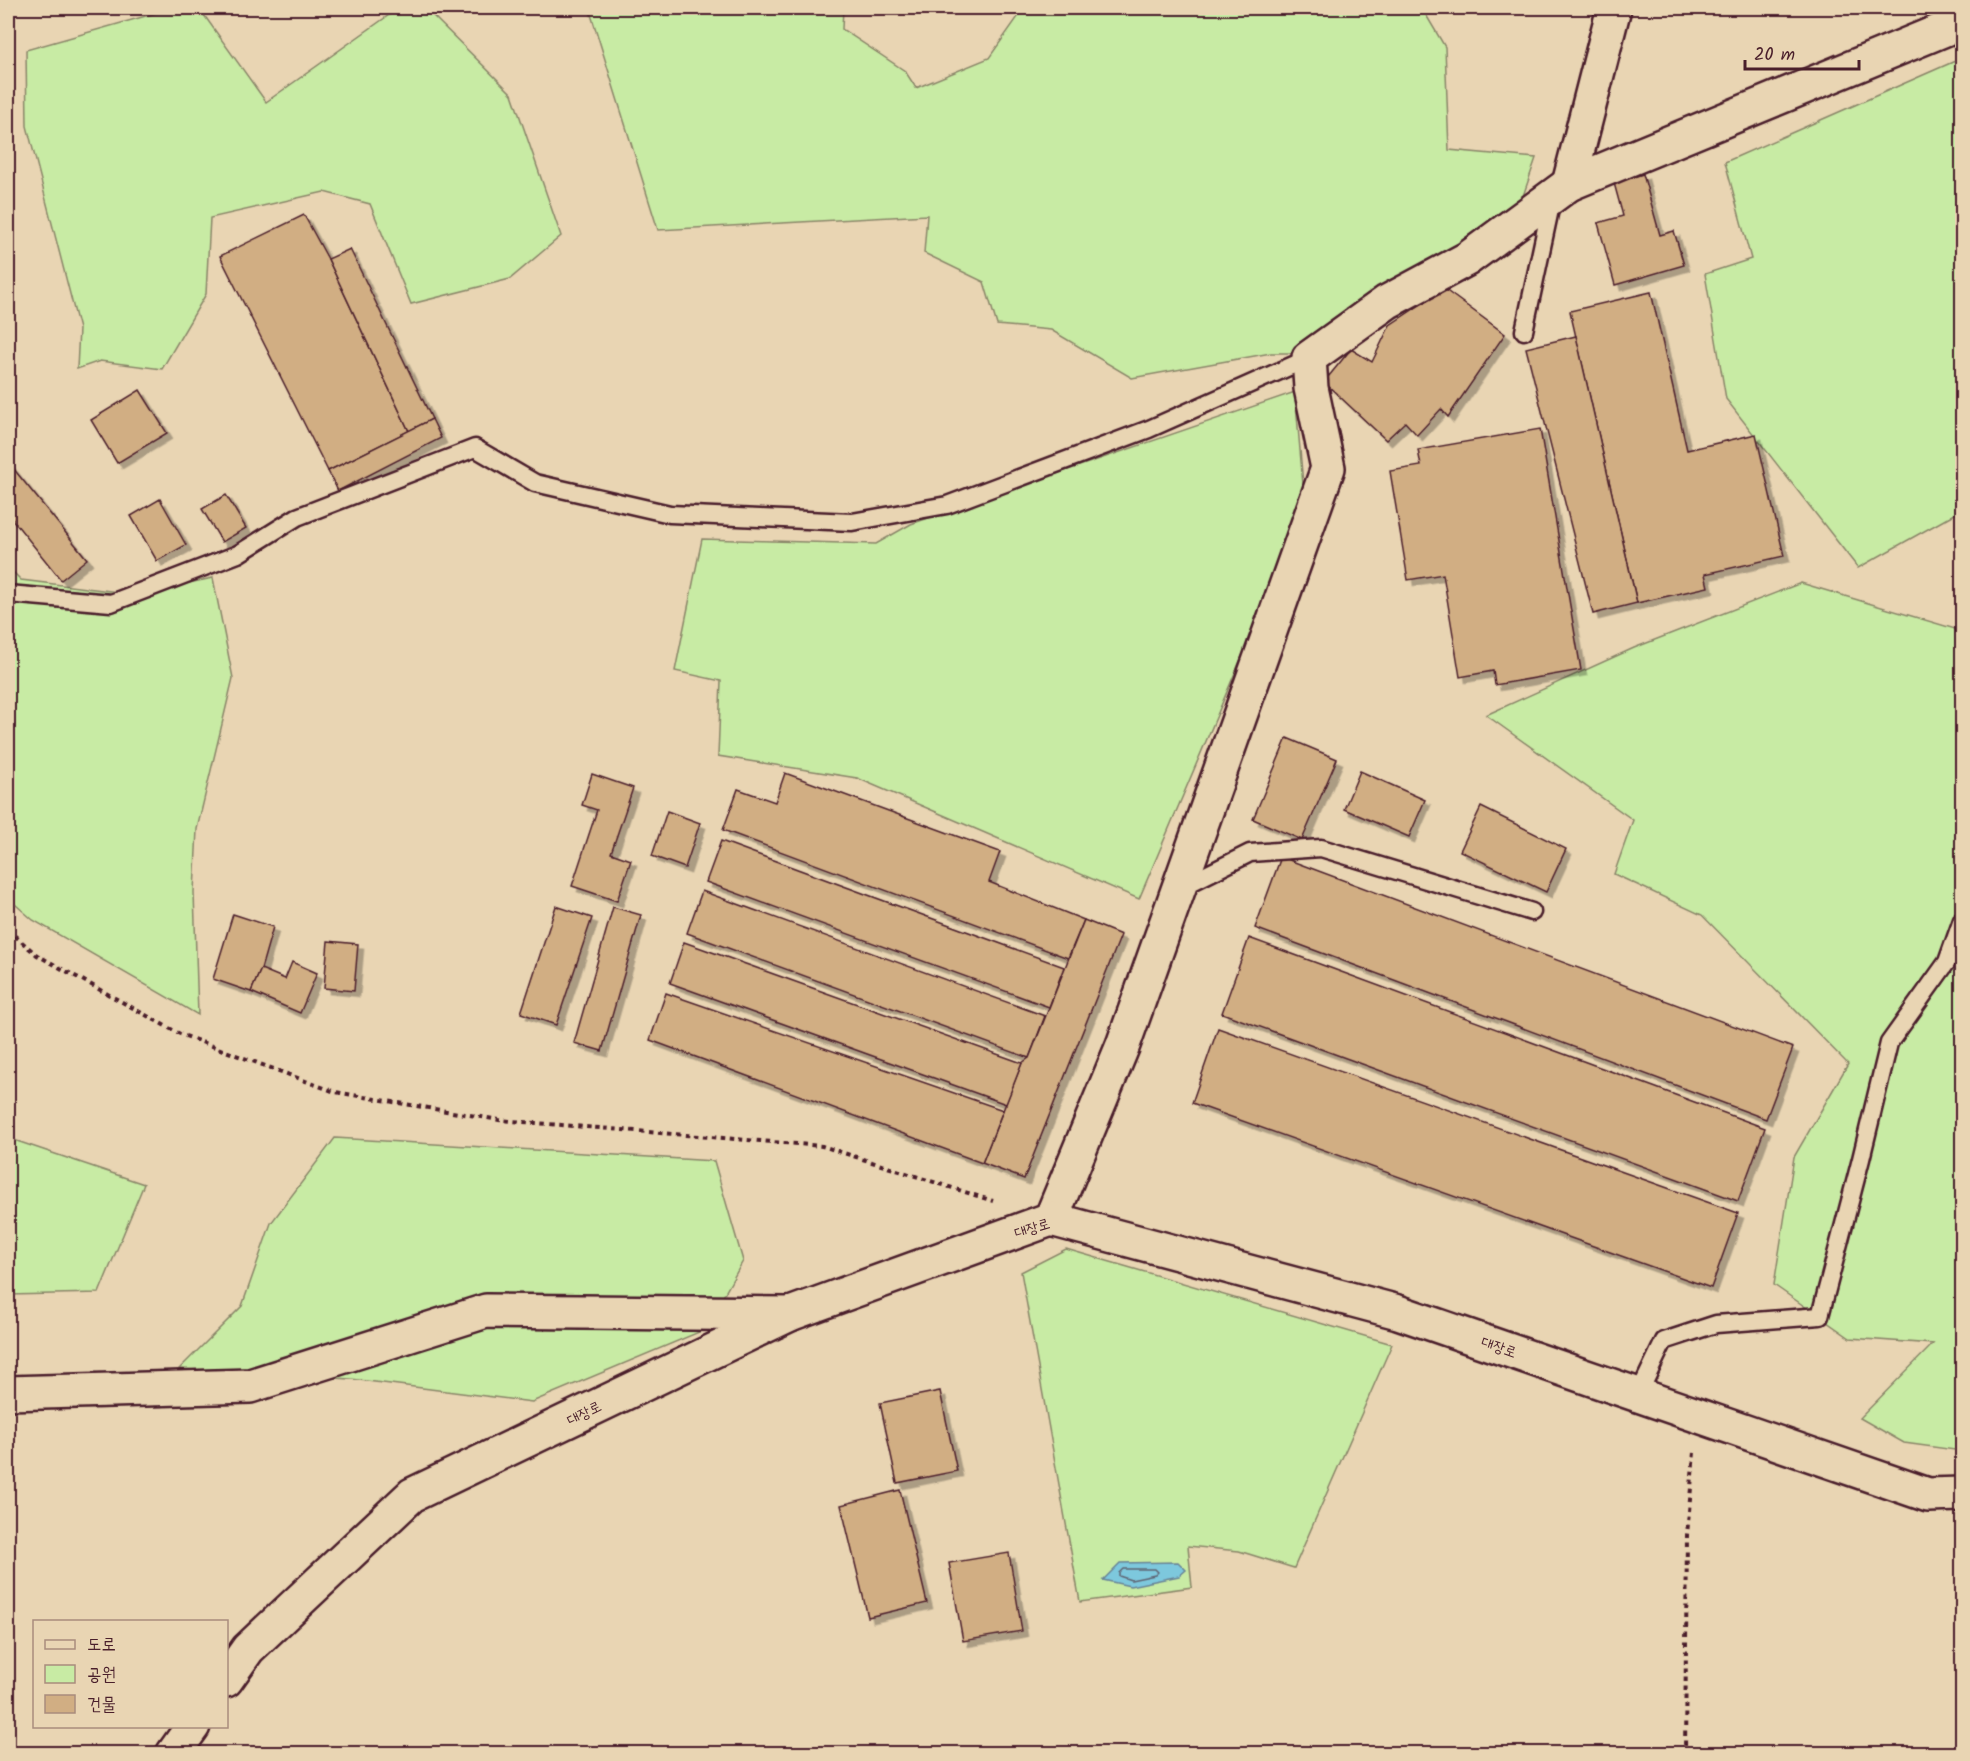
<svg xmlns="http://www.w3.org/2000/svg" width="1970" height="1761" font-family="Kalam,'Poor Story',sans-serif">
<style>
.green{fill:#c8eba4;stroke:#898568;stroke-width:1.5}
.water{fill:#7dc8dd;stroke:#698496;stroke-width:1.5}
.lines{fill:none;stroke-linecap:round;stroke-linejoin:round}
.shore{stroke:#5e6372;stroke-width:1.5}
.building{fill:#d1ae83;stroke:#4a1f2b;stroke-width:1.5;filter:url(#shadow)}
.lane-casing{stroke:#4a1f2b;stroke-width:21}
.street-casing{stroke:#4a1f2b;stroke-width:38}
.secondary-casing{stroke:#4a1f2b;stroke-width:38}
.path{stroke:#4a1f2b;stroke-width:4;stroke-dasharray:4.5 4.5;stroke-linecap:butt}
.lane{stroke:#e9d5b3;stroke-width:16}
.street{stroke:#e9d5b3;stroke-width:33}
.secondary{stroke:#e9d5b3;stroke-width:33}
.labels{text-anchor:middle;stroke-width:5;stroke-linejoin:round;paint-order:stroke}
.street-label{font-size:15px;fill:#4a1f2b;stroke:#e9d5b3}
</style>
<defs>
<filter id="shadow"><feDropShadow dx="5.5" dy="5.5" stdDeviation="0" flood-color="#0004"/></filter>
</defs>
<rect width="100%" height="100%" fill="#e9d5b3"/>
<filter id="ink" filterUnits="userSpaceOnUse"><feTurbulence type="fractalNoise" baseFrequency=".0167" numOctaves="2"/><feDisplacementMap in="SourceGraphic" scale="12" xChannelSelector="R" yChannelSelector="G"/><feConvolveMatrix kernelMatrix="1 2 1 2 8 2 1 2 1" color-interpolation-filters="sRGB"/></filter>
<g filter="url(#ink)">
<g class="green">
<path d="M174 8H199L266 102 399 8H425L512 94 561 236 510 279 411 304 370 204 324 192 210 218 206 294 162 369 100 361 77 369 79 329 27 126 26 50Z"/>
<path d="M589 8H843L842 29 905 71 916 88 989 58 1018 17 1015 8H1422L1445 47 1449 150 1536 158 1520 205 1294 353H1271L1132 378 1051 330 997 325 984 282 924 253 927 215 658 230Z"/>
<path d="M1962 58V510L1858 568 1726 399 1705 274 1751 259 1725 162Z"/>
<path d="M1295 392 1305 508 1139 899 857 778 718 756 721 681 675 671 702 539 876 544 911 524Z"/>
<path d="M8 567 21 580 135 594 213 578 233 678 197 829 194 892 198 1015 33 920 8 898Z"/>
<path d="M1801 583 1962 631V1451L1904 1443 1860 1418 1933 1344 1850 1338 1774 1285 1794 1157 1848 1064 1702 915 1614 874 1633 820 1486 715 1634 648Z"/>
<path d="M8 1138 144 1184 99 1293 8 1295Z"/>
<path d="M335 1138 714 1161 743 1261 704 1330 532 1402 351 1379 179 1369 242 1306 271 1223Z"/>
<path d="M1066 1249 1392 1344 1294 1568 1239 1551 1188 1546 1192 1587 1080 1602 1021 1272Z"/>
</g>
<path class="water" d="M1178 1562 1186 1570 1179 1576 1130 1586 1103 1580 1120 1563Z"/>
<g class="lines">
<path class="shore" d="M1123 1569H1155L1158 1572 1155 1575 1131 1580 1119 1576V1573Z"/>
</g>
<g class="building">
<path d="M1643 174 1660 235 1674 231 1684 265 1615 285 1598 223 1623 216 1614 183Z"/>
<path d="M304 215 328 259 409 431 328 471 220 256Z"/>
<path d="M350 249 432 419 409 431 328 259Z"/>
<path d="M1444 289 1505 334 1448 417 1441 409 1417 435 1405 422 1386 440 1324 382 1351 349 1372 362 1390 325Z"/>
<path d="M1651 292 1687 450 1756 434 1784 556 1705 574 1708 587 1637 603 1570 311Z"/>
<path d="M1576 336 1637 603 1593 614 1526 348Z"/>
<path d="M140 390 167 433 117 463 91 420Z"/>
<path d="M432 419 441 438 338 491 328 471Z"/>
<path d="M1540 429 1581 670 1495 685 1493 671 1460 677 1443 574 1408 580 1390 471 1421 466 1418 450Z"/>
<path d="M8 462 87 559 61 580 8 514Z"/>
<path d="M226 495 246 528 222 542 202 509Z"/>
<path d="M160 499 186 545 157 561 131 516Z"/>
<path d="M1287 738 1337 759 1302 840 1253 819Z"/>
<path d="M1360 771 1425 800 1409 837 1344 809Z"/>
<path d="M785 773 1000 852 989 882 1084 920 1068 958 723 830 738 789 775 802Z"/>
<path d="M592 774 633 788 611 853 631 860 617 901 572 886 597 810 582 805Z"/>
<path d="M1481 807 1566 849 1546 892 1460 851Z"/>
<path d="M667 811 700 823 685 868 652 856Z"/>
<path d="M721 841 1064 967 1049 1007 706 882Z"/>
<path d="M1281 857 1793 1048 1766 1119 1255 928Z"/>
<path d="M702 891 1045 1016 1029 1058 687 933Z"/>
<path d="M556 906 592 918 556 1025 521 1013Z"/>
<path d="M613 907 641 915 602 1051 574 1043Z"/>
<path d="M233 914 273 927 261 969 251 992 213 979Z"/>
<path d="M1084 920 1121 935 1024 1179 982 1163 1022 1063 1029 1058Z"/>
<path d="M1249 938 1765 1128 1738 1201 1222 1013Z"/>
<path d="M328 941 358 944 354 991 324 988Z"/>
<path d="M684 942 1022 1063 1006 1104 670 983Z"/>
<path d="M292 962 317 973 300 1013 251 992 261 969 285 979Z"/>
<path d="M666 993 1003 1110 982 1163 650 1040Z"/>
<path d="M1218 1028 1738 1213 1711 1288 1192 1103Z"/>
<path d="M940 1391 957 1471 897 1483 880 1403Z"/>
<path d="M900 1490 927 1603 868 1617 841 1505Z"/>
<path d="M1009 1553 1022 1631 963 1641 949 1563Z"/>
</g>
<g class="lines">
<g class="lane-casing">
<g id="lane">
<path d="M1524 331 1552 200"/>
<path d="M8 594 111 603 238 554 297 517 475 448 535 483 670 514 852 522 947 505 1149 429 1309 358"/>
<path d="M1180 888 1250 853 1321 848 1532 912"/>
<path d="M1638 1395 1664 1341 1716 1324 1820 1316 1861 1159 1889 1043 1947 962 1962 920"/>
</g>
</g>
<g class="street-casing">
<g id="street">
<path d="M1569 184 1614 8"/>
<path d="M1051 1219 1123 1045 1328 468 1311 388 1309 358 1387 302 1467 259 1569 184 1962 22"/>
<path d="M8 1393 250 1386 486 1311 790 1314"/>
</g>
</g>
<g class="secondary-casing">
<g id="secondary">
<path d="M226 1680 248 1649 412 1495 790 1314 1051 1219 1398 1312 1928 1495 1962 1494"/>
<path d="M173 1754 193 1726"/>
</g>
</g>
<g class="path">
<path d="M8 930 37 955 180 1034 335 1092 499 1120 822 1146 993 1201"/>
<path d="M1685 1754 1687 1535 1694 1452"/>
</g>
<use href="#lane" class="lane"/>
<use href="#street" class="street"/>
<use href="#secondary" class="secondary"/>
</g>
</g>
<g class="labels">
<g class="street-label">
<text transform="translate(1032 1228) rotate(-17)" y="5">대장로</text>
<text transform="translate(1499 1347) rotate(19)" y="5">대장로</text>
<text transform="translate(584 1413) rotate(-26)" y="5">대장로</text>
</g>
</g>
<rect width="1970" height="1761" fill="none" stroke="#e9d5b3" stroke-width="30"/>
<rect x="15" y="15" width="1940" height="1731" fill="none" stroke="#4a1f2b" stroke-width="2" filter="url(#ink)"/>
<rect x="33" y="1620" width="195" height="108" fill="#e9d5b3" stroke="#a98c7d" stroke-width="1.5"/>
<rect x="45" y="1640" width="30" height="9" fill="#e9d5b3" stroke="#a98c7d" stroke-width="1.5"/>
<text x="87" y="1650" font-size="18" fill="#4a1f2b">도로</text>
<rect x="45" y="1665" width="30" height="18" fill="#c8eba4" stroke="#a98c7d" stroke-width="1.5"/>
<text x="87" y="1680" font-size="18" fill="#4a1f2b">공원</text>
<rect x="45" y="1695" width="30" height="18" fill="#d1ae83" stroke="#a98c7d" stroke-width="1.5"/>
<text x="87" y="1710" font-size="18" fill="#4a1f2b">건물</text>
<path d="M1745 60v9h114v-9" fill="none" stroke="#4a1f2b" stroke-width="3"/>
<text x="1754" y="60" font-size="18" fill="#4a1f2b" stroke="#e9d5b3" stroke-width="4.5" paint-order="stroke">20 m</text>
</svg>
